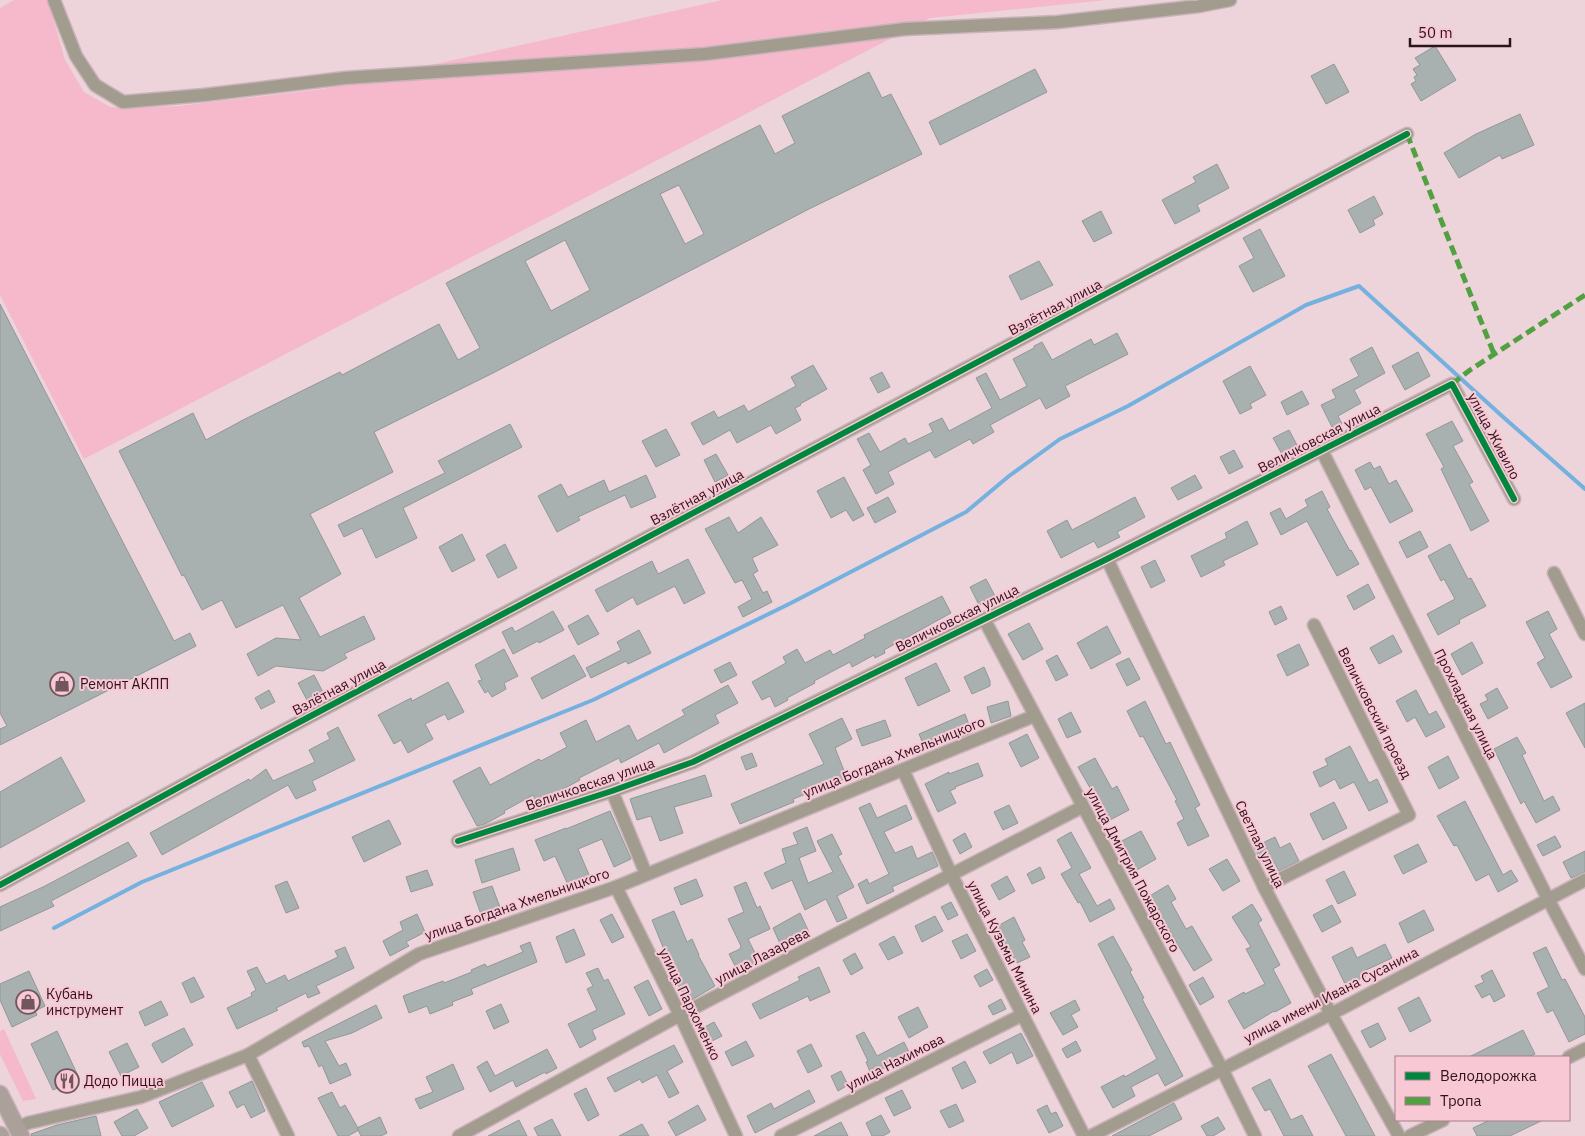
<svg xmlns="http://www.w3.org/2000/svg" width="1585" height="1136" font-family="'IBM Plex Sans',sans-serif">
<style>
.green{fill:#f6b8cb}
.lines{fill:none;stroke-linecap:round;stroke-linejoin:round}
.stream{stroke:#75b1df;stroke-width:4}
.building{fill:#a9b0b0;stroke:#909899;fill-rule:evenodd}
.minor-casing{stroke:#c8b3b9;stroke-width:15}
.major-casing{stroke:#c8b3b9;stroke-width:19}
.minor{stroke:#a29c8f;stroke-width:12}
.major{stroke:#aca19a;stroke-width:16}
.quiet{stroke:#52a041;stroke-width:5;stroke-dasharray:10 5;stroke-linecap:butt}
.cycleway-casing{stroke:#f8c8d5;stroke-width:9}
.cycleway{stroke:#00873e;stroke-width:6}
.labels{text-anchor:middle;stroke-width:4;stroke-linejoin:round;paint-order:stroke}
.street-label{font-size:14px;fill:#2e121c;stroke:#f8c8d5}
.poi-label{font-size:14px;fill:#2e121c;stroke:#f8c8d5;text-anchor:start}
</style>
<rect width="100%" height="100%" fill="#edd3da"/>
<g class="green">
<path d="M14 0H48L65 60 84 92 110 107 129 108 178 106 324 89 723 0H1106L930 18 84 459 0 295V8Z"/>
<path d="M4 1029 36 1099 23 1101 0 1054V1031Z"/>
</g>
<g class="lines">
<path class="stream" d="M54 928 142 882 593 700 791 603 966 512 1009 476 1060 439 1128 406 1306 305 1359 286 1502 416 1585 489"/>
</g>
<g class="building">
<path d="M1435 46 1456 80 1421 101 1411 84 1416 81 1414 77 1417 75 1413 69 1420 65 1415 58Z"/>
<path d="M1334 64 1349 92 1326 104 1311 76Z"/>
<path d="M1035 69 1047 92 940 145 929 122Z"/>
<path d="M869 72 882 98 891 94 922 154 809 209 493 373 374 432 393 472 310 514 341 574 299 598 320 637 364 616 375 639 344 654 347 658 323 671 276 666 258 676 247 654 276 638 301 640 283 605 236 628 222 600 202 610 184 575 182 576 119 451 193 413 206 440 243 420 340 372 342 375 439 324 458 360 480 348 446 283 760 125 775 154 795 143 782 116ZM679 185 704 234 685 244 660 194ZM565 240 590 290 551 311 525 261Z"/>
<path d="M1520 114 1534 145 1502 159 1500 155 1459 178 1444 153 1476 134Z"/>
<path d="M1217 164 1229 188 1197 205 1200 211 1175 224 1162 200 1196 182 1193 177Z"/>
<path d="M1374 196 1383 214 1373 220 1375 225 1360 233 1348 210Z"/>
<path d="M1101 211 1112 233 1094 242 1082 221Z"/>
<path d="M1260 229 1285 276 1253 292 1239 266 1254 258 1243 238Z"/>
<path d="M1039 261 1053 285 1021 300 1009 276Z"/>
<path d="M0 304 174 641 190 633 196 646 0 745V729L7 726 0 713Z"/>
<path d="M1117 333 1128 354 1065 386 1070 396 1046 409 1040 398 990 425 994 432 973 444 970 439 935 458 930 450 888 472 894 484 876 494 863 470 871 465 857 439 869 433 880 452 905 438 908 444 933 432 929 424 942 418 949 431 992 408 976 378 986 373 1000 400 1027 386 1013 359 1034 348V346L1042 342 1052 360 1091 339 1094 345Z"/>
<path d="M1372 347 1385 373 1354 390 1361 403 1338 416 1342 424 1333 429 1321 405 1336 398 1332 390 1359 376 1350 359Z"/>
<path d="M1418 352 1430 376 1405 390 1392 366Z"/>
<path d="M813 365 827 389 800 404 801 405 795 408 801 420 776 434 771 425 737 443 730 430 703 445 691 423 714 411 718 418 744 405 748 412 796 386 791 377Z"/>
<path d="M1250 366 1266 395 1250 404 1252 408 1240 414 1223 381Z"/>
<path d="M882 372 890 387 878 393 870 378Z"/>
<path d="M1302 391 1309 404 1287 415 1281 402Z"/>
<path d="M1452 421 1463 441 1453 446 1473 482 1469 484 1489 521 1471 531 1441 469 1444 467 1426 434Z"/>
<path d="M510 424 522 447 403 508 417 538 376 558 362 528 344 537 338 525 445 473 438 461Z"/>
<path d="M666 429 680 455 656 467 642 441Z"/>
<path d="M1289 430 1298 447 1283 456 1273 438Z"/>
<path d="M1234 450 1243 467 1229 474 1220 457Z"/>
<path d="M716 454 728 475 715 482 704 460Z"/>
<path d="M1370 462 1374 469 1380 466 1389 484 1396 480 1413 511 1390 523 1371 487 1365 490 1355 470Z"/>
<path d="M646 475 656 497 631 508 625 495 578 517 580 520 557 532 538 496 561 484 568 497 604 480 609 492Z"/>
<path d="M1195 475 1202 488 1178 500 1171 488Z"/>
<path d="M844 477 864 515 853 521 846 510 831 518 817 491Z"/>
<path d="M1322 491 1330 507 1327 509 1350 551 1351 550 1359 564 1337 576 1307 521 1281 535 1270 513 1280 508 1286 519 1308 506 1305 500Z"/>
<path d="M888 497 896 512 875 523 867 508Z"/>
<path d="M1135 497 1145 517 1117 532 1120 537 1098 548 1094 541 1061 558 1047 531 1067 520 1072 530Z"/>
<path d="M729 517 738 533 761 517 778 545 752 558 758 571 753 574 763 593 767 591 772 602 743 617 738 607 752 599 742 580 735 583 705 529Z"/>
<path d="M1247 521 1258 544 1223 561 1225 565 1201 577 1191 556 1227 538 1225 533Z"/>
<path d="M1420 531 1428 547 1407 558 1399 542Z"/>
<path d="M462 534 475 560 452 572 439 547Z"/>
<path d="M505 544 517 568 498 578 486 555Z"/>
<path d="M1450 544 1468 579 1471 578 1486 606 1459 620 1460 623 1438 635 1427 614 1455 599 1444 579 1441 581 1428 556Z"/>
<path d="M688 559 705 593 684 604 675 586 637 605 633 597 607 612 595 590 652 561 658 574Z"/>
<path d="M1155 560 1165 581 1151 588 1141 567Z"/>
<path d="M986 579 995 596 979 605 970 587Z"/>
<path d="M1368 584 1375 598 1354 610 1347 596Z"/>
<path d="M942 596 951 613 884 650 885 653 875 658 874 655 852 667 850 662 814 681 815 683 787 698 788 700 775 707 770 696 762 700 752 682 786 663 783 657 797 649 805 663 830 650 833 655 865 638 864 635Z"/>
<path d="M1281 606 1287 619 1275 625 1269 612Z"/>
<path d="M553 611 564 630 539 643 538 641 513 654 502 632 512 627 515 632Z"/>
<path d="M1548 611 1557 629 1549 634 1572 677 1551 688 1537 663 1545 658 1526 622Z"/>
<path d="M588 615 599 634 578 645 568 626Z"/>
<path d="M1029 623 1043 649 1023 660 1008 634Z"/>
<path d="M1107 626 1121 653 1091 669 1077 643Z"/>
<path d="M639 630 651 653 628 664 626 661 591 678 586 668 621 650 617 642Z"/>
<path d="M1393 635 1402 652 1379 664 1370 648Z"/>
<path d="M1472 642 1483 663 1462 675 1451 654Z"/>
<path d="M1299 644 1309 665 1287 676 1277 655Z"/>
<path d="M504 649 518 676 504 683 506 689 492 697 488 691 485 693 478 681 482 680 475 665Z"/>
<path d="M574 655 586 676 542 699 531 678Z"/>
<path d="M1057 655 1068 675 1056 681 1046 661Z"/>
<path d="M1129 658 1140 679 1127 686 1116 664Z"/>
<path d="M730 662 737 675 721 683 714 670Z"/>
<path d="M936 663 950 691 918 706 905 678Z"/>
<path d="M984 667 990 681V686L972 694 964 677Z"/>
<path d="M314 675 324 694 308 702 298 683Z"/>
<path d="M448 682 464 712 448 720 445 714 425 724 433 739 408 753 401 740 394 744 378 715 411 698 412 701Z"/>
<path d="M728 685 738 703 715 715 719 723 664 753 659 743 621 763 619 758 579 778 580 780 537 803 533 795 504 811 505 813 485 824 477 826 453 781 480 767 490 785 539 759 541 761 567 747 560 733 586 720 596 742 629 725 637 741 685 715 682 710Z"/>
<path d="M1497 688 1508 708 1488 719 1480 704 1488 700 1485 695Z"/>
<path d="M269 690 275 702 261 709 255 698Z"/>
<path d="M1416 690 1429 715 1436 711 1445 727 1426 737 1415 717 1407 722 1396 701Z"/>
<path d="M1008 701 1011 716 991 723 987 707Z"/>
<path d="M1145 701 1166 744 1170 742 1200 805 1195 808 1209 836 1188 846 1177 823 1184 819 1175 801 1177 800 1143 736 1140 737 1127 711Z"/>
<path d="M1585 703V748L1566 713Z"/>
<path d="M1071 712 1081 732 1067 738 1058 719Z"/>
<path d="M965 714 972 733 955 739 954 736 925 748 919 734Z"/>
<path d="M842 718 852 739 835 748 847 778 793 799 794 802 740 824 731 804 824 764 809 734Z"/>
<path d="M885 720 891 736 862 746 856 730Z"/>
<path d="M338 727 355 760 312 781 316 790 296 799 288 785 162 855 150 833 249 779 250 781 266 769 273 781 315 762 309 750 330 739 327 733Z"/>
<path d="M1027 734 1039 758 1021 767 1009 743Z"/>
<path d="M1517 737 1526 753 1522 755 1544 801 1553 796 1560 810 1536 823 1524 801 1521 804 1494 749Z"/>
<path d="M1350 746 1369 783 1377 779 1388 802 1369 811 1354 782 1340 789 1335 779 1320 787 1313 772 1328 765 1325 759Z"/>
<path d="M752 753 757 766 746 770 741 757Z"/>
<path d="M1448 756 1459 778 1439 789 1428 767Z"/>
<path d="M61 757 85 801 0 848V792Z"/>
<path d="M1095 758 1112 789 1117 786 1129 810 1108 821 1089 786 1078 767Z"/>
<path d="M978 763 983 776 955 787 956 788 950 791 956 803 938 812 925 784 949 772V774Z"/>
<path d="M705 775 712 796 674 807 683 833 660 841 651 816 637 820 630 799Z"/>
<path d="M1465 801 1503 875 1511 870 1518 881 1498 892 1489 874 1476 881 1457 845 1454 846 1437 816Z"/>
<path d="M1334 802 1347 828 1323 840 1310 814Z"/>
<path d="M870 803 877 818 906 805 912 819 884 832 895 853 912 846 917 859 932 852 938 866 892 887 894 891 867 904 858 884 867 879 869 884 889 874 859 808Z"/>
<path d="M1009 805 1018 823 1003 830 994 812Z"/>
<path d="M610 811 631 859 614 867 602 839 578 849 590 877 569 887 555 856 544 861 535 840 566 828V829Z"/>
<path d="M389 820 401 844 364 862 352 837Z"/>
<path d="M807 827 816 851 799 858 808 883 833 872 817 841 832 834 842 854 838 856 854 887 837 896 847 918 837 922 826 899 805 910 792 880 772 889 764 873 786 863 782 849 798 844 793 833Z"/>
<path d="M1141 831 1156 859 1133 872 1118 843Z"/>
<path d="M1071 832 1091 868 1079 874 1097 906 1110 899 1115 909 1090 922 1080 902 1078 903 1061 874 1072 868 1057 840Z"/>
<path d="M965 833 972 847 960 854 953 840Z"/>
<path d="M1555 836 1561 847 1543 856 1537 845Z"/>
<path d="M1275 837 1280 848 1290 843 1299 861 1279 871 1274 862 1265 867 1254 847Z"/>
<path d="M128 842 137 856 51 901 54 906 0 931V907L45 886Z"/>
<path d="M1418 844 1427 862 1403 874 1394 856Z"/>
<path d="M513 848 520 870 482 883 475 860Z"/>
<path d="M1585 851V872L1571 878 1563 862Z"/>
<path d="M1227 859 1240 881 1223 891 1209 869Z"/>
<path d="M1040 867 1045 878 1032 884 1027 874Z"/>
<path d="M427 870 433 885 411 892 406 877Z"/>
<path d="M1344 871 1356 895 1338 904 1326 880Z"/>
<path d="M1007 876 1015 891 999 900 991 885Z"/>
<path d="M696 879 703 896 681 905 674 888Z"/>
<path d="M287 881 299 908 286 913 275 886Z"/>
<path d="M746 882 757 908 760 906 770 929 748 939 759 961 749 967 747 962 736 968 729 954 740 949 741 946 728 919 744 912 734 887Z"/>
<path d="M1168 885 1176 899 1171 902 1186 929 1192 926 1212 960 1194 971 1164 922 1157 926 1151 916 1157 912 1148 897Z"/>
<path d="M492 886 501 910 482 917 473 892Z"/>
<path d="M951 902 958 915 948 920 941 907Z"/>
<path d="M1252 904 1262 920 1258 923 1280 965 1273 969 1291 1003 1275 1012 1274 1011 1244 1029 1228 1001 1244 992 1245 994 1265 984 1246 949 1251 947 1232 917Z"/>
<path d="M1332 905 1341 922 1322 932 1313 915Z"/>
<path d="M1424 910 1434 930 1408 943 1399 923Z"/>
<path d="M674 911 687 942 692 939 699 955H698L715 986 688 1002 660 954 665 952 652 920Z"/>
<path d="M800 913 809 932 796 937 798 940 782 948 773 928Z"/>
<path d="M417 914 425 932 406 942 409 946 390 956 383 941 403 930 400 922Z"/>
<path d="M612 914 624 937 612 943 600 920Z"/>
<path d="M935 916 943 931 922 942 915 926Z"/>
<path d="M1014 917 1025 940 1022 942 1030 957 1017 963 1009 949 1006 951 994 928Z"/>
<path d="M574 929 585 955 566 963 556 937Z"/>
<path d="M967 934 976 951 961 959 952 941Z"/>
<path d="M894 936 903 953 888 960 879 944Z"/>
<path d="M1113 936 1132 970 1130 972 1144 998 1142 999 1183 1076 1165 1086 1158 1073 1131 1087 1135 1096 1113 1108 1101 1087 1124 1075 1125 1077 1157 1059 1098 944Z"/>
<path d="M530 942 537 962 471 989 473 994 452 1002 453 1005 430 1014 427 1006 409 1013 403 996 443 981 444 983 472 972 471 970 485 964 487 967 523 952 520 946Z"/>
<path d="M1385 944 1392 958 1364 971 1366 976 1346 986 1332 957 1352 947 1357 958Z"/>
<path d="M345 947 354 968 316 986 320 993 308 998 306 993 276 1008 278 1010 237 1029 227 1008 252 996 251 993 256 990 247 971 257 967 266 984 285 975 288 981 338 957 335 951Z"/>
<path d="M1546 947 1562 980 1565 979 1585 1017V1034L1569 1042 1553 1010 1547 1013 1537 993 1549 987 1533 953Z"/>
<path d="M855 953 863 968 851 975 843 960Z"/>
<path d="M819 967 830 992 810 1001 808 996 760 1019 752 1004 800 980 798 977Z"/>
<path d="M598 968 604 981 608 979 625 1014 592 1030 596 1039 580 1048 568 1024 597 1010 587 989 593 986 586 973Z"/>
<path d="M987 969 993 980 980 987 974 976Z"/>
<path d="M1492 970 1505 996 1494 1002 1490 994 1482 998 1475 986 1484 982 1481 976Z"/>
<path d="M29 971 45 1006 35 1011 37 1015 12 1027 0 1000V984Z"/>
<path d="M194 977 204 997 191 1003 182 983Z"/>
<path d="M1203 977 1214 997 1200 1005 1189 985Z"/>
<path d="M648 980 662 1009 649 1016 634 987Z"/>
<path d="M1419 997 1431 1021 1410 1032 1398 1008Z"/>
<path d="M1001 999 1006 1009 993 1015 988 1006Z"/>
<path d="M1075 1000 1080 1010 1071 1015 1078 1027 1063 1035 1050 1013Z"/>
<path d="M161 1001 168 1015 145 1026 139 1012Z"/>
<path d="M501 1004 509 1022 494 1029 486 1011Z"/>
<path d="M376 1005 382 1018 352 1033 325 1041 339 1066 346 1063 351 1075 330 1084 322 1065 319 1067 309 1046 304 1047 302 1042Z"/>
<path d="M918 1007 928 1027 909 1038 898 1017Z"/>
<path d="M714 1022 722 1036 710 1042 703 1028Z"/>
<path d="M1378 1023 1386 1039 1370 1048 1361 1031Z"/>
<path d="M184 1028 193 1045 162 1063 152 1045 153 1043Z"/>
<path d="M1523 1030 1535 1054 1528 1057H1469Z"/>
<path d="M57 1031 79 1078 53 1090 31 1044Z"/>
<path d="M864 1032 877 1056 904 1042 911 1056 871 1074 866 1062 868 1061 856 1036Z"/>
<path d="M1021 1033 1033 1056 1017 1064 1012 1052 990 1064 983 1052Z"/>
<path d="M746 1041 754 1056 732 1066 725 1052Z"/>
<path d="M1076 1041 1081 1051 1067 1058 1062 1049Z"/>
<path d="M127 1043 139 1067 121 1076 109 1052Z"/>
<path d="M811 1044 822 1066 808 1073 797 1051Z"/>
<path d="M674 1045 683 1062 667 1071 679 1093 669 1098 657 1075 642 1083 640 1079 615 1092 607 1078Z"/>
<path d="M547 1049 557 1068 546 1074 545 1072 516 1087 513 1080 490 1092 477 1067 487 1061 495 1076Z"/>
<path d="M1331 1054 1352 1093 1375 1136H1346L1308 1066Z"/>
<path d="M965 1061 976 1082 962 1089 952 1068Z"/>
<path d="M453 1064 464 1089 420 1109 415 1099 433 1092 426 1077Z"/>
<path d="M841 1071 848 1085 838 1091 831 1076Z"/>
<path d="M1270 1079 1291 1120 1302 1115 1313 1136H1284L1270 1109 1265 1111 1252 1088Z"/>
<path d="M252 1081 265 1111 251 1118 244 1104 237 1108 229 1092Z"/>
<path d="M202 1082 214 1106 172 1127 159 1102Z"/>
<path d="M586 1088 599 1115 588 1121 574 1094Z"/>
<path d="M809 1090 815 1102 755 1133 747 1116 771 1103 774 1109Z"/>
<path d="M902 1090 911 1108 894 1116 885 1098Z"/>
<path d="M332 1092 340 1108 345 1105 359 1130 348 1136H338L318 1098Z"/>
<path d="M1174 1103 1182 1119 1149 1136H1112Z"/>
<path d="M956 1104 964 1121 949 1128 940 1111Z"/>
<path d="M698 1105 706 1120 676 1136 668 1122Z"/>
<path d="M1047 1105 1051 1114 1056 1112 1063 1126 1049 1133 1037 1110Z"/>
<path d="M137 1109 148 1128 134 1136H122L114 1122Z"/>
<path d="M881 1115 890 1132 883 1136H872L866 1123Z"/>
<path d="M96 1116 101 1136H31V1134L57 1125Z"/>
<path d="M380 1117 387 1133 381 1136H361L357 1128Z"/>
<path d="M1218 1117 1225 1129 1213 1136H1207L1201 1126Z"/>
<path d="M552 1119 561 1136H538L534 1128Z"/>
<path d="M519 1120 527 1136H488Z"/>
<path d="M1490 1120H1543L1510 1136H1477L1473 1128Z"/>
<path d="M841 1122 848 1136H814Z"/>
<path d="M642 1124 649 1136H619Z"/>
</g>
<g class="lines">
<g class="minor-casing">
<g id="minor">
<path d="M54 0 76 56 95 85 123 102 204 95 345 78 705 54 905 29 1058 22 1199 6 1230 0"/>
<path d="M1322 451 1548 899 1585 969"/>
<path d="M1107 559 1264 887 1331 1014 1399 1136"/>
<path d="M1554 573 1585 634"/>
<path d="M984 619 1222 1069 1255 1136"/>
<path d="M903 770 951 874 1084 1136"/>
<path d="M612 791 646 874"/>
<path d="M458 841 612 791 693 762 1107 559 1452 384 1514 499"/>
<path d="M0 885 260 743 1407 134"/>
<path d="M616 887 680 1015 736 1136"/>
<path d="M1264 887 1409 815 1314 625"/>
<path d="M248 1055 288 1136"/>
<path d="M1569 1057 1585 1049"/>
<path d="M17 1128 28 1123 141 1097 248 1055 419 954 616 887 1034 716"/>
<path d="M459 1136 680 1015 1082 807"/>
<path d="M781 1136 1022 1015"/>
<path d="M1091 1136 1331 1014 1585 880"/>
<path d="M1410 1136 1443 1120"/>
</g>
</g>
<g class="major-casing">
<g id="major">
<path d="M0 1094 21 1136"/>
<path d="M0 1135 1 1136"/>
</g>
</g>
<use href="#minor" class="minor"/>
<use href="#major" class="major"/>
<g class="quiet">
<path d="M1407 134 1494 354"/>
<path d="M1452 384 1470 370 1585 295"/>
</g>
<g class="cycleway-casing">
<g id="cycleway">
<path d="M458 841 612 791 693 762 1107 559 1452 384 1514 499"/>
<path d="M0 885 260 743 1407 134"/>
</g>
</g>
<use href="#cycleway" class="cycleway"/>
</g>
<defs>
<g id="shop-ring" transform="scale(1.25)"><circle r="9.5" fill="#f8c8d5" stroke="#71565e" stroke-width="1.5"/><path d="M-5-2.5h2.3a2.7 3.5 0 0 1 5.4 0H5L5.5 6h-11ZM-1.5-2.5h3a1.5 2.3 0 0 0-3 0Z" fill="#71565e"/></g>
<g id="restaurant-ring" transform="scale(1.25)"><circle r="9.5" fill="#f8c8d5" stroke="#71565e" stroke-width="1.5"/><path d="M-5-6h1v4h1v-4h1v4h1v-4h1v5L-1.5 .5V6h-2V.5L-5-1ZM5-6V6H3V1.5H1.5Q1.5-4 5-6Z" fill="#71565e"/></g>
</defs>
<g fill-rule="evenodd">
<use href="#shop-ring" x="62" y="684"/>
<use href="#shop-ring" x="28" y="1002"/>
<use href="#restaurant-ring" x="67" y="1081"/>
</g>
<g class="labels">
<g class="street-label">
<text transform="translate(1055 307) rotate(-28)" y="5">Взлётная улица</text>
<text transform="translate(1494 436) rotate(62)" y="5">улица Живило</text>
<text transform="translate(1319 438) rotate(-27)" y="5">Величковская улица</text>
<text transform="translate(697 497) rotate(-28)" y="5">Взлётная улица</text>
<text transform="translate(957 618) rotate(-26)" y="5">Величковская улица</text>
<text transform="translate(339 687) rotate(-28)" y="5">Взлётная улица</text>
<text transform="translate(1466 704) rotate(63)" y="5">Прохладная улица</text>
<text transform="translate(1375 713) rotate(63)" y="5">Величковский проезд</text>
<text transform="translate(894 757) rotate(-22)" y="5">улица Богдана Хмельницкого</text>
<text transform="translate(590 784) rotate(-19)" y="5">Величковская улица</text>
<text transform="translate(1260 844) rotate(64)" y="5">Светлая улица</text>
<text transform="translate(1133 870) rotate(62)" y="5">улица Дмитрия Пожарского</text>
<text transform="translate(517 904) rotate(-19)" y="5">улица Богдана Хмельницкого</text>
<text transform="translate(1005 947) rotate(63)" y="5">улица Кузьмы Минина</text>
<text transform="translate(762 956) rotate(-28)" y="5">улица Лазарева</text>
<text transform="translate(1331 995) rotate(-27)" y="5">улица имени Ивана Сусанина</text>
<text transform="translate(690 1004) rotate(64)" y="5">улица Пархоменко</text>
<text transform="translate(895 1062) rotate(-27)" y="5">улица Нахимова</text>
</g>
<g class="poi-label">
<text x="80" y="689">Ремонт АКПП</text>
<text x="46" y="999">Кубань<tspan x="46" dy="16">инструмент</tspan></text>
<text x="84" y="1086">Додо Пицца</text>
</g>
</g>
<rect x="1395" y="1056" width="175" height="65" fill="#f8c8d5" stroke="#a77f8b"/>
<rect x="1405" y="1072" width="25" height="8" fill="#00873e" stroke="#a77f8b"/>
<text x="1440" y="1081" font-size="15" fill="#2e121c">Велодорожка</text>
<rect x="1405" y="1097" width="25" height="8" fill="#52a041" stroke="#a77f8b"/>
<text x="1440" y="1106" font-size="15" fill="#2e121c">Тропа</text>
<path d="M1410 38v8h100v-8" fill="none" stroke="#2e121c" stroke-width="2.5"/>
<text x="1418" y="38" font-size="15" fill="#2e121c" stroke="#f8c8d5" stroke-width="4" paint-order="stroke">50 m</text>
</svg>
